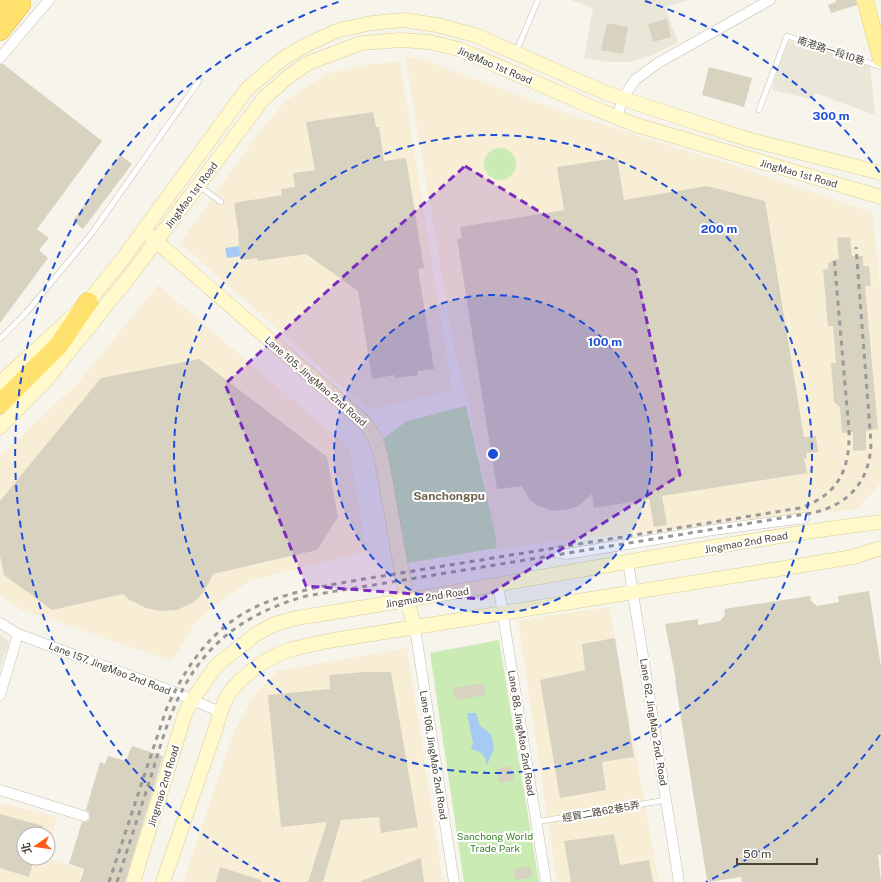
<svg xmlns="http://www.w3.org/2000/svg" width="881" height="882" font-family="'Public Sans','Noto Sans TC',sans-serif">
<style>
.residential{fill:#eae7d9}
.commercial{fill:#f8eed6}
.green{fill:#caebb3}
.water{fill:#a6caf3}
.building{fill:#d8d2c0}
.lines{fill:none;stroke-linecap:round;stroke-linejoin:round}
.lane-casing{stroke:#c2bead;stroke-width:6}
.street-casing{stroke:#c2bead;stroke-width:11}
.secondary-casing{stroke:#d7cf9a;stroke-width:15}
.primary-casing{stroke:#e9d366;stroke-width:17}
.highway-casing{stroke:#e4bb37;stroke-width:20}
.lane{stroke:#fff;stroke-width:5}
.street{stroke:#fff;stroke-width:10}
.secondary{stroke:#fff9cc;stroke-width:14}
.primary{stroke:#fff09b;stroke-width:16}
.highway{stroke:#ffe16d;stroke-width:19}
.rail{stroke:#999;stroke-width:3;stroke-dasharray:5 5;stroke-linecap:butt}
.marked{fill:#7b2cbf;fill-opacity:0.2;stroke:#7b2cbf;stroke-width:3;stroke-dasharray:8 5;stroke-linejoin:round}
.ring{fill:none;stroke:#1d4ed8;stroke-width:2;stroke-dasharray:7 5}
.labels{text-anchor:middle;stroke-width:4;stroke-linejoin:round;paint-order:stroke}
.street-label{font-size:10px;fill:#4b4638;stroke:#fff}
.park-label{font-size:10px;fill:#3e8028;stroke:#fff}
.quarter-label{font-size:12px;font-weight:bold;fill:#6e664f;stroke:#fff}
.centre{fill:#1d4ed8;stroke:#fff;stroke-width:2}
.ring-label{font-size:12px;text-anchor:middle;font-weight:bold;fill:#1d4ed8;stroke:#fff;stroke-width:4;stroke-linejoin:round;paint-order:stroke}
</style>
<rect width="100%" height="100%" fill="#f6f4eb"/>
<g class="residential">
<path d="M571 0H689L665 7 678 42 652 55 631 62H608L584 58 593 8Z"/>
<path d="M785 41 828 51 870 66 875 115 815 93 811 99 772 90Z"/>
<path d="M0 635 9 641 0 669Z"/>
</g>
<g class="commercial">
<path d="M405 56 427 61 566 113 733 165 873 213 881 298V483L856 509 498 548 466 393 454 348Z"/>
<path d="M400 62 452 390 369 410 180 243 263 127 287 100 326 74 368 64Z"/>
<path d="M158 285 349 448 366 552 252 580 228 595 195 623 172 661 22 610 0 595V456L78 383Z"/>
<path d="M609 607 659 882H557L518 620Z"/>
<path d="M407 648 443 882H183L233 735 253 696 277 671Z"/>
<path d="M0 803 57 817 48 850V834H24V858H48L82 870 78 882H0Z"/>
</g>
<g class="green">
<circle cx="500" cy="164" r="16"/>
<path d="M466 406 495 533 497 548 408 563 384 438 407 421Z"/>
<path d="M499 640 539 882H464L430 653Z"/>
</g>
<g class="water">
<path d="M239 246 241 256 227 258 225 248Z"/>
<path d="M467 713H476L480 726 491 734 494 748 487 765C484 754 482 752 471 749L473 743Z"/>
</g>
<g class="building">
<path d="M836 0H856L857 5 831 13 828 5 836 2Z"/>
<path d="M667 19 671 37 653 42 648 24Z"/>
<path d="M607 23 628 27 623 54 601 50Z"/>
<path d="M0 64H3L102 141 37 229 49 238 39 250 48 258 0 323Z"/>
<path d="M709 67 752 78 744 107 702 95Z"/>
<path d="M373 112 376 127H379L384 161 406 158 424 268 418 269 434 369 418 371V375L395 378V375L372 379 358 291 306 254 258 261 257 258 241 260 238 238 239 237 234 203 282 195 281 189 295 187 293 173 315 170 306 122Z"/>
<path d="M120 155 132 164 83 229 73 221Z"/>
<path d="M617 158 624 200 707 186 765 201 804 437 816 436 818 452 806 453 807 458H804L807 473 662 496 667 525 654 527 649 499 594 508 592 494 578 506 570 509 553 511 537 505 530 500 522 486 497 489 457 239 462 238 460 227 564 210 557 167Z"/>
<path d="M850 237 852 256H863V266H869L871 286H865L878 429 866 431V450L853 451V432L842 433 840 407 834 402 831 363H836L833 326H828L823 270 828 269V263L839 258 837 238Z"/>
<path d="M199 359 327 457 338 517 317 550 213 574 204 592 194 602 177 610 161 611 146 608 128 599 123 594 52 610 4 575 0 556V501L101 378Z"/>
<path d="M869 591 881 667V855H878L881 882H742L741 877 709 882V880H707L675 680H676L665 624 698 619V625L720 621 725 615 724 609 810 596 811 601 817 606 839 602 838 596Z"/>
<path d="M615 638 634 757 602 762 606 790 560 798 540 680 585 670 582 644Z"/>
<path d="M364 672H391L418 827 381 833 379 817 341 820 323 882H308L327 822 281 827 268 695 330 689 329 675Z"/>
<path d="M484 683 486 695 456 700 453 688Z"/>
<path d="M132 746 163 756 125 882H80L84 869 69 864 82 822 88 821 90 818 89 812 86 810 100 762 105 764 108 756 126 761Z"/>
<path d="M512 766 514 780 499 783 497 769Z"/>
<path d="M0 814 43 826 41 834H24V858H34L29 877 0 868Z"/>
<path d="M614 834 620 865 649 860 653 882H571L564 841Z"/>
<path d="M421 858 424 882H361V881Z"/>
<path d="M530 866 532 877 515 880 513 869Z"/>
<path d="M220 867 261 880V882H216Z"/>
</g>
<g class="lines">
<g class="lane-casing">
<g id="lane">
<path d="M516 52 538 0"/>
<path d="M759 110 787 36 881 67"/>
<path d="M199 186 221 202"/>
<path d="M0 339 26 313 92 233 199 81"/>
<path d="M536 822 666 800"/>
</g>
</g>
<g class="street-casing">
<g id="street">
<path d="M0 58 49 0"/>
<path d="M617 117 623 98 635 80 658 63 770 0"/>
<path d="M555 552 567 554 713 530 804 518"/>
<path d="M628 562 679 882"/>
<path d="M498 584 546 882"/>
<path d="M0 623 18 634 179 694 220 712"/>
<path d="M415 628 454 882"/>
<path d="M0 695 18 634"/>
<path d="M0 790 84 816"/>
</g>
</g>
<g class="secondary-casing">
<g id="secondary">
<path d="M150 236 363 421C373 432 377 442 381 456L407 600 415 628"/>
<path d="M0 383 88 302 121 261 247 89 281 60 306 45 339 30 372 23 403 20 437 25 475 35 606 93 645 106 747 139 881 173"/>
<path d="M0 427 46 380 130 276 264 98 288 77 308 63 361 43 401 40 429 42 459 49 601 111 636 125 881 197"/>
<path d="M133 882 185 714 192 700 216 666 256 634 275 624 296 618C432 597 566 572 702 549 761 539 821 529 881 522"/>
<path d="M163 882 216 728C219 715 224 699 233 688 248 672 268 657 289 650 301 646 315 644 328 641L853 557 881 548"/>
</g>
</g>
<g class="primary-casing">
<path id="primary" d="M865 0 881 59"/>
</g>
<g class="highway-casing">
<g id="highway">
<path d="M0 8 7 0"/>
<path d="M0 31 21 4"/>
<path d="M0 404 59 345 88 302"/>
</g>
</g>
<use href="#lane" class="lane"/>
<use href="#street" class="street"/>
<use href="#secondary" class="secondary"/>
<use href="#primary" class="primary"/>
<use href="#highway" class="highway"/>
<g class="rail">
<path d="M109 882 166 710C190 656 222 615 281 597 308 588 336 584 364 579L800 508C838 495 850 470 849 431L834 256"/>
<path d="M117 882C129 845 141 807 153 770 159 750 165 729 173 710 199 647 242 614 306 596L812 513C849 505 870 481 871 443L856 247"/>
</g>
</g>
<path class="marked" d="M465 166 636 271 680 475 482 599 306 586 225 384Z"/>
<circle cx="493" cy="454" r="159" fill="#1d4ed8" fill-opacity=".12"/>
<g class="ring">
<circle cx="493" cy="454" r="159"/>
<circle cx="493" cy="454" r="319"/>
<path d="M880 735A478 478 0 0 1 706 882M280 882A478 478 0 0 1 341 1M645 1A478 478 0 0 1 880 173"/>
</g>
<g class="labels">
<g class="street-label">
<text transform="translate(831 50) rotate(18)" y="4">南港路一段10巷</text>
<text transform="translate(495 65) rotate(23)" y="4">JingMao 1st Road</text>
<text transform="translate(799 173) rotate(16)" y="4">JingMao 1st Road</text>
<text transform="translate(191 195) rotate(-53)" y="4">JingMao 1st Road</text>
<text transform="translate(316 381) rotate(41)" y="4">Lane 105, JingMao 2nd Road</text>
<text transform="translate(746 542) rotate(-10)" y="4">Jingmao 2nd Road</text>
<text transform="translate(427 597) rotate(-9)" y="4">Jingmao 2nd Road</text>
<text transform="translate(110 668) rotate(21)" y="4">Lane 157, JingMao 2nd Road</text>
<text transform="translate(654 722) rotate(81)" y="4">Lane 62, JingMao 2nd. Road</text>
<text transform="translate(522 733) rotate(81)" y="4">Lane 88, JingMao 2nd Road</text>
<text transform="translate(434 755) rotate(81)" y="4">Lane 106, JingMao 2nd Road</text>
<text transform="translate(163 786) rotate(-73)" y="4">Jingmao 2nd Road</text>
<text transform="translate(601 811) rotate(-10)" y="4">經貿二路62巷5弄</text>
</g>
<g class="park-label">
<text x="495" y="840">Sanchong World<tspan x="495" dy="12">Trade Park</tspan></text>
</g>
<g class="quarter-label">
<text x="449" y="500">Sanchongpu</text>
</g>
</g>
<circle cx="493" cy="454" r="6" class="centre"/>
<g class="ring-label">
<text x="831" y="120">300 m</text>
<text x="719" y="233">200 m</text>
<text x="605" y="346">100 m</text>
</g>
<g transform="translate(36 846) rotate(257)"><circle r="19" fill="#ffffff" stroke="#b7b5af"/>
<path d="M0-3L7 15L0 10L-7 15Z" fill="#ff5a19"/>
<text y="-6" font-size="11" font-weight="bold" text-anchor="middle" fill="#4b4638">北</text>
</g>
<path d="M737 858v6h80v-6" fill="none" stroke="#4b4638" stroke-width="2"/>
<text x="743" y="858" font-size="12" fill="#4b4638" stroke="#ffffff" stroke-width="3" paint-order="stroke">50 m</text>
</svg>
